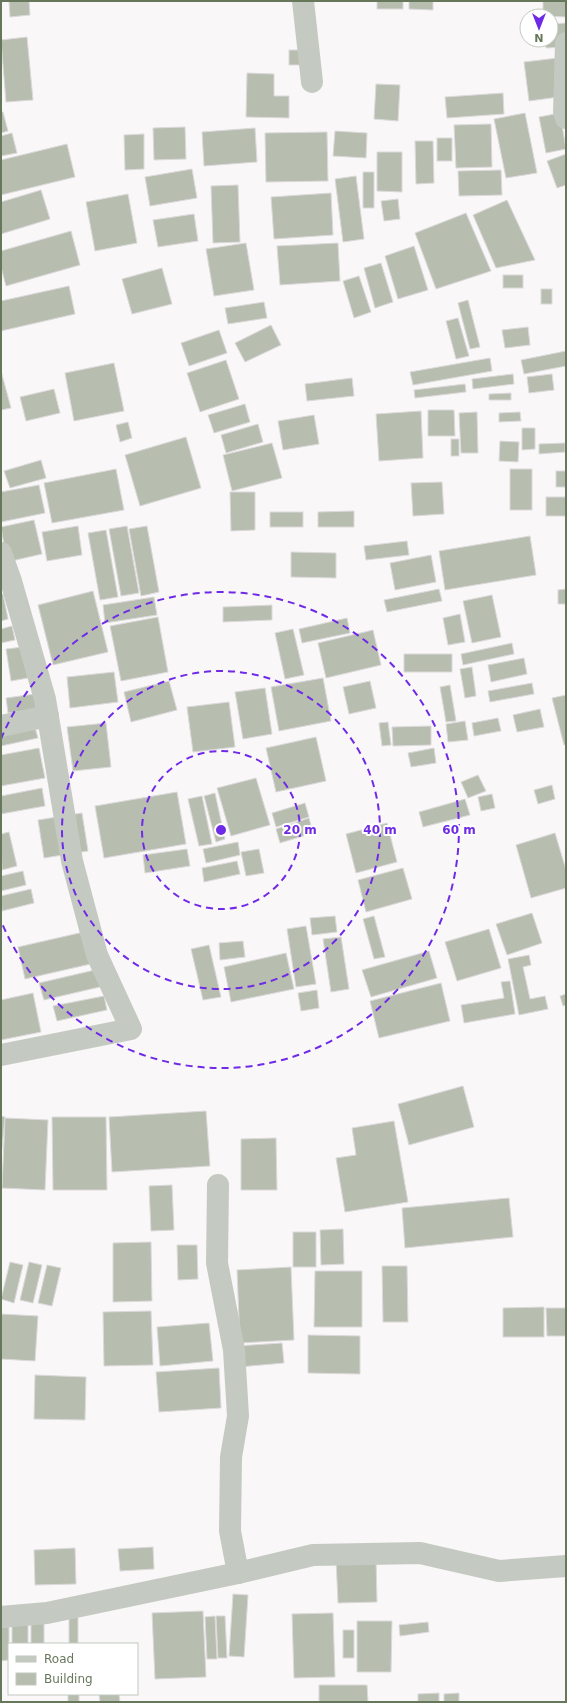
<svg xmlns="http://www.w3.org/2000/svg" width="567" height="1703" font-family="'DejaVu Sans',sans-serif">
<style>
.building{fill:#b7beb0;stroke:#dcd9db}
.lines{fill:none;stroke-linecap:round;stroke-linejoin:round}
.minor{stroke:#c4cac1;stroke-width:22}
.ring{fill:none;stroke:#6f2ae7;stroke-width:2;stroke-dasharray:7 5}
.centre{fill:#6f2ae7;stroke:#fff;stroke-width:2}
.ring-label{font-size:12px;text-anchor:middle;font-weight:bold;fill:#6f2ae7;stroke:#fff;stroke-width:4;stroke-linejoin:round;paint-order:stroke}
</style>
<rect width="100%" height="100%" fill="#faf7f9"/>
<g class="building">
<path d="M9 1H29L30 15 10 17Z"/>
<rect x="377" y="1" width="26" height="8"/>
<path d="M409 1H433V10L409 9Z"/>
<path d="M543 1H566V17L543 16Z"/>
<path d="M566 23V47L546 48 545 40H551V24Z"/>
<path d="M27 37 33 100 6 102 1 40Z"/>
<rect x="289" y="50" width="18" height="15"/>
<path d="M566 57V96L529 101 524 62Z"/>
<path d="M247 73 274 74V96H289V118L246 117Z"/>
<path d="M376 84 400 85 398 121 374 119Z"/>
<path d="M503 93 504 114 447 118 445 97Z"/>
<path d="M1 112H3L8 131 1 133Z"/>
<path d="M525 113 537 173 506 178 494 119Z"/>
<path d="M560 113 566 149 546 153 539 117Z"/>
<path d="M491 124 492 167 456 168 454 125Z"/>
<path d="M185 127 186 159 154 160 153 128Z"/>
<path d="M255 128 257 162 204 166 202 132Z"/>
<path d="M335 131 367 133 366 158 333 156Z"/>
<path d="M327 132 328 181 266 182 265 133Z"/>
<path d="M12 133 17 153 1 156V136Z"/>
<path d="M144 134V169L125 170 124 135Z"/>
<rect x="437" y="138" width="15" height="23"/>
<path d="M415 141H433L434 183 416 184Z"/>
<path d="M67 144 75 177 1 195V160Z"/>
<path d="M377 152H402V192L377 191Z"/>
<path d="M566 154V185L557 188 547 161Z"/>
<path d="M192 169 197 198 150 206 145 177Z"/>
<path d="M501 170 502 195 459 196 458 171Z"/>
<rect x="363" y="172" width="11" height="36"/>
<path d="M356 176 364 239 343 242 335 179Z"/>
<path d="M238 185 240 242 213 243 211 186Z"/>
<path d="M41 190 50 219 1 234V202Z"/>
<path d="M331 193 333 235 274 239 271 197Z"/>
<path d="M128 194 137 243 95 251 86 202Z"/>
<path d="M398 199 400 219 384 221 381 201Z"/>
<path d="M507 200 535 260 496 268 473 215Z"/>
<path d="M466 213 491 271 436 289 415 233Z"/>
<path d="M194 214 198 241 158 247 153 220Z"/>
<path d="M71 231 80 265 6 286 1 267V251Z"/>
<path d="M246 243 254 290 214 296 206 249Z"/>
<path d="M338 243 340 281 280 285 277 246Z"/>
<path d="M414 246 428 290 398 299 385 256Z"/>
<path d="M381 263 393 302 375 308 364 268Z"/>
<path d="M162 268 172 304 132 314 122 279Z"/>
<rect x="503" y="275" width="20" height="13"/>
<path d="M359 276 371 312 354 318 343 281Z"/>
<path d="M69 286 75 314 1 331V301Z"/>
<rect x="541" y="289" width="11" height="15"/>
<path d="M468 300 480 347 470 349 458 303Z"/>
<path d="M264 302 267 318 228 324 225 308Z"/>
<path d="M458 318 469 356 456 359 446 321Z"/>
<path d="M271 325 281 345 245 362 235 343Z"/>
<path d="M528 327 530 345 505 348 502 330Z"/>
<path d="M219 330 227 353 189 366 181 343Z"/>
<path d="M566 351V366L524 374 521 360Z"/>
<path d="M490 358 492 371 413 385 410 372Z"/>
<path d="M226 360 239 399 200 412 187 373Z"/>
<path d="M114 363 124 411 74 421 65 373Z"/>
<path d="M1 371 11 408 1 410Z"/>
<path d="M513 374 514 384 473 389 472 379Z"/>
<path d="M552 374 554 390 529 393 527 377Z"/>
<path d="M352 378 354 396 307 401 305 384Z"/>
<path d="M465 384 466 392 415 398 414 390Z"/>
<path d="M54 389 60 413 26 421 20 397Z"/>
<path d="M511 393V400H489V394Z"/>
<path d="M245 404 250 422 214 433 208 415Z"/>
<path d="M428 410H454L455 436H428Z"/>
<path d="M421 411 423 458 379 461 376 414Z"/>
<path d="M477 412 478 453H461L459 413Z"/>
<path d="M520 412 521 421 499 422V413Z"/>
<path d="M314 415 319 444 283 450 278 421Z"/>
<path d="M128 422 132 438 120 442 116 425Z"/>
<path d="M258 424 263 442 226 453 221 435Z"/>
<path d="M522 428H535V449L522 450Z"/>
<path d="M186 437 201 488 140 506 125 455Z"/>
<rect x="451" y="439" width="8" height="17"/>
<path d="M500 441 519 442 518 462 499 461Z"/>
<path d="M272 443 282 478 232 491 223 455Z"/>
<path d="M565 443V452L539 454V444Z"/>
<path d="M41 460 46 478 10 488 4 471Z"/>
<path d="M116 469 124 510 52 523 44 483Z"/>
<rect x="510" y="469" width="22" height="41"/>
<rect x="556" y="471" width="10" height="16"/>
<path d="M442 482 444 514 413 516 411 483Z"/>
<path d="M39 485 45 513 1 522V492Z"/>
<path d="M230 492H255V530L231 531Z"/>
<rect x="546" y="497" width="20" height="19"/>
<path d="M354 511V527H318V512Z"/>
<rect x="270" y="512" width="33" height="15"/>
<path d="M34 520 42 554 7 562 1 527Z"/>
<path d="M78 526 82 555 47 561 42 532Z"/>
<path d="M127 526 139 593 121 596 109 529Z"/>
<path d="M147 526 159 592 141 596 129 529Z"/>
<path d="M106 530 118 597 100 600 88 533Z"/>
<path d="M530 536 536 575 445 590 439 551Z"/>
<path d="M407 541 409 555 366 560 364 546Z"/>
<path d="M291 552 336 553V578L291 577Z"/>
<path d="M431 555 436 582 395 590 390 563Z"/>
<path d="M439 589 442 601 387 612 384 600Z"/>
<path d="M566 589V604H558V590Z"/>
<path d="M93 591 108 652 53 665 38 605Z"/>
<path d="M1 594H3L8 619 1 621Z"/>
<path d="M492 595 501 637 472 643 463 601Z"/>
<path d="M154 597 157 615 105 623 103 605Z"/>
<path d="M272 605V620L223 622V607Z"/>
<path d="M460 614 465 642 448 645 443 618Z"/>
<path d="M158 617 168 672 121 681 110 626Z"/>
<path d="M347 618 350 633 302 643 299 629Z"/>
<path d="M12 626 15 640 1 643V629Z"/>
<path d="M293 629 304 675 285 679 275 633Z"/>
<path d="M373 630 381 665 326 678 318 643Z"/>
<path d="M512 643 514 654 463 665 461 654Z"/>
<path d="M23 647 28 678 11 681 6 649Z"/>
<rect x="404" y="654" width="48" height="18"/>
<path d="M524 658 527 674 491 682 488 665Z"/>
<path d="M472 667 476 696 465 698 460 669Z"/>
<path d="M114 672 118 702 70 708 67 677Z"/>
<path d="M323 678 331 721 279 731 271 687Z"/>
<path d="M169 681 177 710 131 722 124 692Z"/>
<path d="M370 681 376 708 349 714 343 687Z"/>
<path d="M532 683 534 694 490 702 488 691Z"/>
<path d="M450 685 456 721 446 722 440 687Z"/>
<path d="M265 688 272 734 243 739 235 692Z"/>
<path d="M35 694 37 709 8 713 6 698Z"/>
<path d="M566 695V745H564L552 698Z"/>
<path d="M229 702 235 747 193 752 187 707Z"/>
<path d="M540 709 544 727 517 732 513 715Z"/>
<path d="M498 718 501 731 474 736 472 723Z"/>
<path d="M465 721 468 740 448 742 446 724Z"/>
<path d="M388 722 391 745 382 746 379 723Z"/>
<path d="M106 723 111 767 73 771 67 727Z"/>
<path d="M34 724 38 738 1 746V731Z"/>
<path d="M431 726V745L393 746 392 727Z"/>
<path d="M316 737 326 781 276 792 266 748Z"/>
<path d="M39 748 45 778 1 786V755Z"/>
<path d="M434 748 436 763 411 767 408 753Z"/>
<path d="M478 775 486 791 468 798 461 782Z"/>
<path d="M256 778 270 825 231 836 217 788Z"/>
<path d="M552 785 555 799 538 804 534 790Z"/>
<path d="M42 788 45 806 1 814V796Z"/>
<path d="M177 792 186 844 104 858 95 806Z"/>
<path d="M215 793 225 839 216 842 204 796Z"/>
<path d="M492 794 495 808 481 811 478 797Z"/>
<path d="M202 796 212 844 199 846 188 799Z"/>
<path d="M465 799 470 815 423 827 419 812Z"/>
<path d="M305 803 309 817 276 827 272 813Z"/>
<path d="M82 813 88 851 44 858 38 820Z"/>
<path d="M309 818 313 833 280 843 276 829Z"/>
<path d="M387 823 397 862 356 873 346 834Z"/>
<path d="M9 832 17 866 2 870 1 834Z"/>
<path d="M555 833 566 870V888L531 898 516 845Z"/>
<path d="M238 842 240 855 206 863 203 849Z"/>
<path d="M187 849 190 866 145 873 143 855Z"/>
<path d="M259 849 264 873 246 876 241 852Z"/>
<path d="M237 861 240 874 204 882 202 868Z"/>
<path d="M403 868 412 899 366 912 358 880Z"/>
<path d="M23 871 26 885 1 891V876Z"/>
<path d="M31 889 34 903 2 911 1 896Z"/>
<path d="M532 913 542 943 507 955 496 924Z"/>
<path d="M335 916 337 932 312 935 310 918Z"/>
<path d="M374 916 385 957 374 959 363 919Z"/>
<path d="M306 926 316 984 296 987 287 929Z"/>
<path d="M489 929 501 968 457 981 445 942Z"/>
<path d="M88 931 95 963 25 979 18 947Z"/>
<path d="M341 937 349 989 331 992 323 939Z"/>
<path d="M243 941 245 957 220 960 219 943Z"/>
<path d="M209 945 221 997 203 1000 191 949Z"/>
<path d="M429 951 437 978 371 997 362 970Z"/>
<path d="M286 953 294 989 231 1002 224 967Z"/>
<path d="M529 955 531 965 523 967 530 999 545 996 548 1009 519 1015 508 959Z"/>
<path d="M99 969 104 986 44 1000 39 983Z"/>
<path d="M510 981 515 1014 464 1023 461 1005 504 998 501 982Z"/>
<path d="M441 983 450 1021 379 1038 370 1001Z"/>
<path d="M317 990 319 1008 301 1011 298 993Z"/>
<path d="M33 993 41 1032 1 1040V1000Z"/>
<path d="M566 994V1005L563 1006 560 996Z"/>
<path d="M104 996 107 1010 57 1021 53 1006Z"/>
<path d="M463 1086 474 1127 409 1145 398 1104Z"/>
<path d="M206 1111 210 1166 112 1172 109 1117Z"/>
<path d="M1 1116 5 1117 1 1158Z"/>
<path d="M52 1117H106L107 1190H53Z"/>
<path d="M5 1118 48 1120 45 1190 2 1188Z"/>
<path d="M394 1121 408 1202 345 1212 336 1158 356 1155 352 1128Z"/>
<path d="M276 1138 277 1190H241V1139Z"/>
<path d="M172 1185 174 1230 151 1231 149 1186Z"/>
<path d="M509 1198 513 1237 405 1248 402 1208Z"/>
<path d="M343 1229 344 1264 321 1265 320 1230Z"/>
<rect x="293" y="1232" width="23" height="35"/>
<path d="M151 1242 152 1301 113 1302V1243Z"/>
<path d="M177 1245H197L198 1279 178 1280Z"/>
<path d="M10 1262 23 1265 14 1303 1 1299Z"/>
<path d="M29 1262 42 1265 33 1303 20 1300Z"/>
<path d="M47 1265 61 1268 52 1306 38 1303Z"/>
<path d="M382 1266H407L408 1322H383Z"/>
<path d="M291 1267 294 1340 240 1343 237 1270Z"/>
<path d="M315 1271H362V1327H314Z"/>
<path d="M544 1307V1337H503V1308Z"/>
<path d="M546 1308H566V1336H547Z"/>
<path d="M151 1311 153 1365 104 1366 103 1312Z"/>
<path d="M1 1314 38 1316 35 1361 1 1359Z"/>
<path d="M209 1323 213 1361 160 1366 157 1327Z"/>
<path d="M308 1335 360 1336V1374L308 1373Z"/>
<path d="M282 1343 284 1363 239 1367 237 1346Z"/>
<path d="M219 1368 221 1408 159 1412 156 1372Z"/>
<path d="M35 1375 86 1377 85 1420 34 1419Z"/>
<path d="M153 1547 154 1569 120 1571 118 1549Z"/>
<path d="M75 1548 76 1584 35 1585 34 1550Z"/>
<path d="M376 1558 377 1602 338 1603 336 1559Z"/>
<path d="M233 1594 248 1595 244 1657 229 1656Z"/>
<path d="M203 1611 206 1677 155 1679 152 1613Z"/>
<rect x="69" y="1613" width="9" height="31"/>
<path d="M333 1613 335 1677 294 1678 292 1614Z"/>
<path d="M215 1616 217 1659H207L205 1617Z"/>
<path d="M216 1616H225L227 1658H218Z"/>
<path d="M357 1621H392L391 1672H357Z"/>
<path d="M44 1622V1644H31V1623Z"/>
<path d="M428 1622 429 1632 400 1636 399 1625Z"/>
<path d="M28 1624V1644H12V1625Z"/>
<path d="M1 1627H9V1660L1 1661Z"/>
<rect x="343" y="1630" width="11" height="28"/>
<path d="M319 1685H367L368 1702H319Z"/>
<path d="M439 1693V1702H418V1694Z"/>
<path d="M459 1693V1702H444V1694Z"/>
<rect x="68" y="1694" width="11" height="8"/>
<path d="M99 1694H119L120 1702H100Z"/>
</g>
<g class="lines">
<g class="minor">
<path d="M303 1 312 82"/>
<path d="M566 43 564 112 566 118"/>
<path d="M1 553 11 581 45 699 72 861 97 955 131 1029 1 1055"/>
<path d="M1 726 48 716"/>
<path d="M218 1185 217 1263 234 1350 238 1416 231 1457 230 1531 238 1573"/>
<path d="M1 1617 47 1613 238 1573 313 1555 420 1553 499 1571 566 1566"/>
</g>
</g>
<g class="ring">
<circle cx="221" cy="830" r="79"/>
<circle cx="221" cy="830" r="159"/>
<path d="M1 739A238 238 0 1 1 1 921"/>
</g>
<circle cx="221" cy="830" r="6" class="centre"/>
<g class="ring-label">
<text x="300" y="834">20 m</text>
<text x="380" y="834">40 m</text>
<text x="459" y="834">60 m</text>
</g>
<rect width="567" height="1703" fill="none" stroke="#67775b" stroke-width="4"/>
<rect x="8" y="1643" width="130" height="52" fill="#ffffff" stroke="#c2c9bd"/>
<rect x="16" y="1656" width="20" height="6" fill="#c4cac1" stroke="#c2c9bd"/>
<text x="44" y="1663" font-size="12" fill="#67775b">Road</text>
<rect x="16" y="1673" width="20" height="12" fill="#b7beb0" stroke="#c2c9bd"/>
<text x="44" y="1683" font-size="12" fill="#67775b">Building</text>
<g transform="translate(539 28) rotate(180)"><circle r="19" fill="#ffffff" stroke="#c2c9bd"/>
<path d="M0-3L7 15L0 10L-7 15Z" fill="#6f2ae7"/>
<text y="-6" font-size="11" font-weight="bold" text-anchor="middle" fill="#67775b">N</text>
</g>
</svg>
